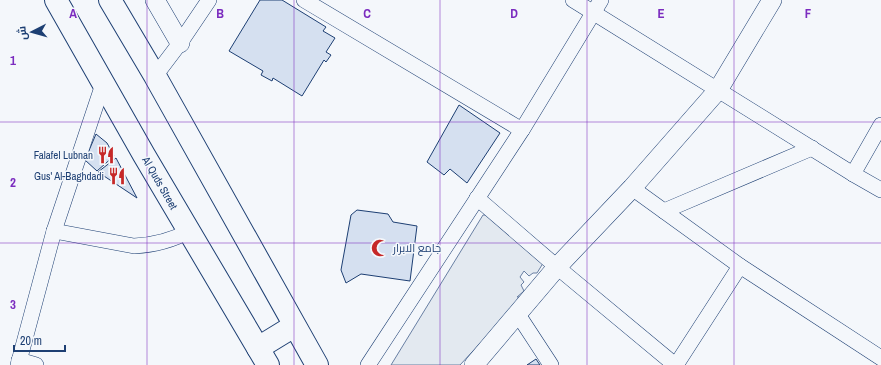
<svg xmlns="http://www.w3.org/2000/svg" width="881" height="365" font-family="'Archivo Narrow',Cairo,sans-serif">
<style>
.green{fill:#e3e9f0;stroke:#687fa3}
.building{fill:#d5e0f0;stroke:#1d3f73}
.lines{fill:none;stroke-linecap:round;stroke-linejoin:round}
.minor-casing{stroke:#1d3f73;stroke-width:16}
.tertiary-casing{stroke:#1d3f73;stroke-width:20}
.primary-casing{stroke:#1d3f73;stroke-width:24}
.minor{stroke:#f4f7fb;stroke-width:15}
.tertiary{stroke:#f4f7fb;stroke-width:19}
.primary{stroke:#f4f7fb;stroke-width:22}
.grid{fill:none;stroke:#7b2cbf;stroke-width:1;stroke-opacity:0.55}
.labels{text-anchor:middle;stroke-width:3;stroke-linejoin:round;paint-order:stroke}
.poi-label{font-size:11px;fill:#1d3f73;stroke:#f4f7fb;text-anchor:end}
.street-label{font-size:11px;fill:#1d3f73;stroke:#f4f7fb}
.grid-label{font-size:13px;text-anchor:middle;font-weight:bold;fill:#7b2cbf;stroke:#f4f7fb;stroke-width:3;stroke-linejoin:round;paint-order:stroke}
</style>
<rect width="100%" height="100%" fill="#f4f7fb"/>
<path class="green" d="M483 215H486L545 260 537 273H533L529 276 524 271 520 277 524 282 521 285 524 291 517 297H523L460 365H391Z"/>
<g class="building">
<path d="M260 0H282L326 27 323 31 335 38 326 52 331 55 326 62 324 60 302 96 273 78 272 81 261 75 263 71 229 51Z"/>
<path d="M459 105 500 133 467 183 450 169 444 175 427 162Z"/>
<path d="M96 134 107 143 114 156 97 171 85 160Z"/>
<path d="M116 158 137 198 98 172Z"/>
<path d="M357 210 388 214 393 222 417 226 410 281 361 274 346 283 341 270 351 215Z"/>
<path d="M536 359 540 365H527Z"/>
</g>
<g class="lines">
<g class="minor-casing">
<g id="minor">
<path d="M304 0 522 130"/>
<path d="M573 0 853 174 881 190"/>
<path d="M155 76 180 43 209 0"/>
<path d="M853 174 881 125"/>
<path d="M632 188 740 266 881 358"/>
<path d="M477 198 557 267 675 365"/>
<path d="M664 211 812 148"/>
<path d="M54 231 134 246C154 245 171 241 189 231"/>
<path d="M517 313 551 365"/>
<path d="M19 360 36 365"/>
<path d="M18 365 54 231 103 84"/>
<path d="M368 365 522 130 601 0"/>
<path d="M676 365 740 266"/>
</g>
</g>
<g class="tertiary-casing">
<g id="tertiary">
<path d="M155 0 180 43"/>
<path d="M474 365 557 267 632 188 718 90 772 0"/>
</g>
</g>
<g class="primary-casing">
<g id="primary">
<path d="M56 0 144 155 268 365"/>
<path d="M110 0 155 76 317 365"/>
<path d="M258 348 294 326"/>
</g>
</g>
<use href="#minor" class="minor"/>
<use href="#tertiary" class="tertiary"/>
<use href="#primary" class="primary"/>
</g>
<path class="grid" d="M147 0V365M294 0V365M440 0V365M587 0V365M734 0V365M0 122H881M0 243H881"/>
<defs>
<g id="restaurant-bare" transform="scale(1.38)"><path d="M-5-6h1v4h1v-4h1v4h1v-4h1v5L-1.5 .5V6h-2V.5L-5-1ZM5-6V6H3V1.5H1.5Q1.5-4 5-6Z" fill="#c62828" stroke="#f4f7fb" stroke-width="2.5" paint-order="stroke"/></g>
<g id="mosque-bare" transform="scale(1.38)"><path d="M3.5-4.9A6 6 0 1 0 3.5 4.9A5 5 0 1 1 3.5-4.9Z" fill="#c62828" stroke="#f4f7fb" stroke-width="2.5" paint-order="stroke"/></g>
</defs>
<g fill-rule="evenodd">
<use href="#restaurant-bare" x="106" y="155"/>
<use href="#restaurant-bare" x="117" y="176"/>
<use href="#mosque-bare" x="380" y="248"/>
</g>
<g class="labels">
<g class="poi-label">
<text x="93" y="159">Falafel Lubnan</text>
<text x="104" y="180">Gus' Al-Baghdadi</text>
<text x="393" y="252" text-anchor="start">جامع الابرار</text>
</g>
<g class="street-label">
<text transform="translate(160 183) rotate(60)" y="4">Al Quds Street</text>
</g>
</g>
<g class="grid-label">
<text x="73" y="18">A</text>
<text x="220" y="18">B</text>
<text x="367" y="18">C</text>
<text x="514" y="18">D</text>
<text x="661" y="18">E</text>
<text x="808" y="18">F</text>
<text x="13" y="65">1</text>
<text x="13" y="187">2</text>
<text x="13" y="309">3</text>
</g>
<g transform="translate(32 32) rotate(264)" stroke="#f4f7fb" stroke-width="3" paint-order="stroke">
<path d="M0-3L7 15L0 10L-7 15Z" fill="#1d3f73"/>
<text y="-6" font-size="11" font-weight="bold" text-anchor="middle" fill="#1d3f73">ش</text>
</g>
<path d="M14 345v6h51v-6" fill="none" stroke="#1d3f73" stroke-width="2"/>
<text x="20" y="345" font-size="12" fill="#1d3f73" stroke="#f4f7fb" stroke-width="3" paint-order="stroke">20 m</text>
</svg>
